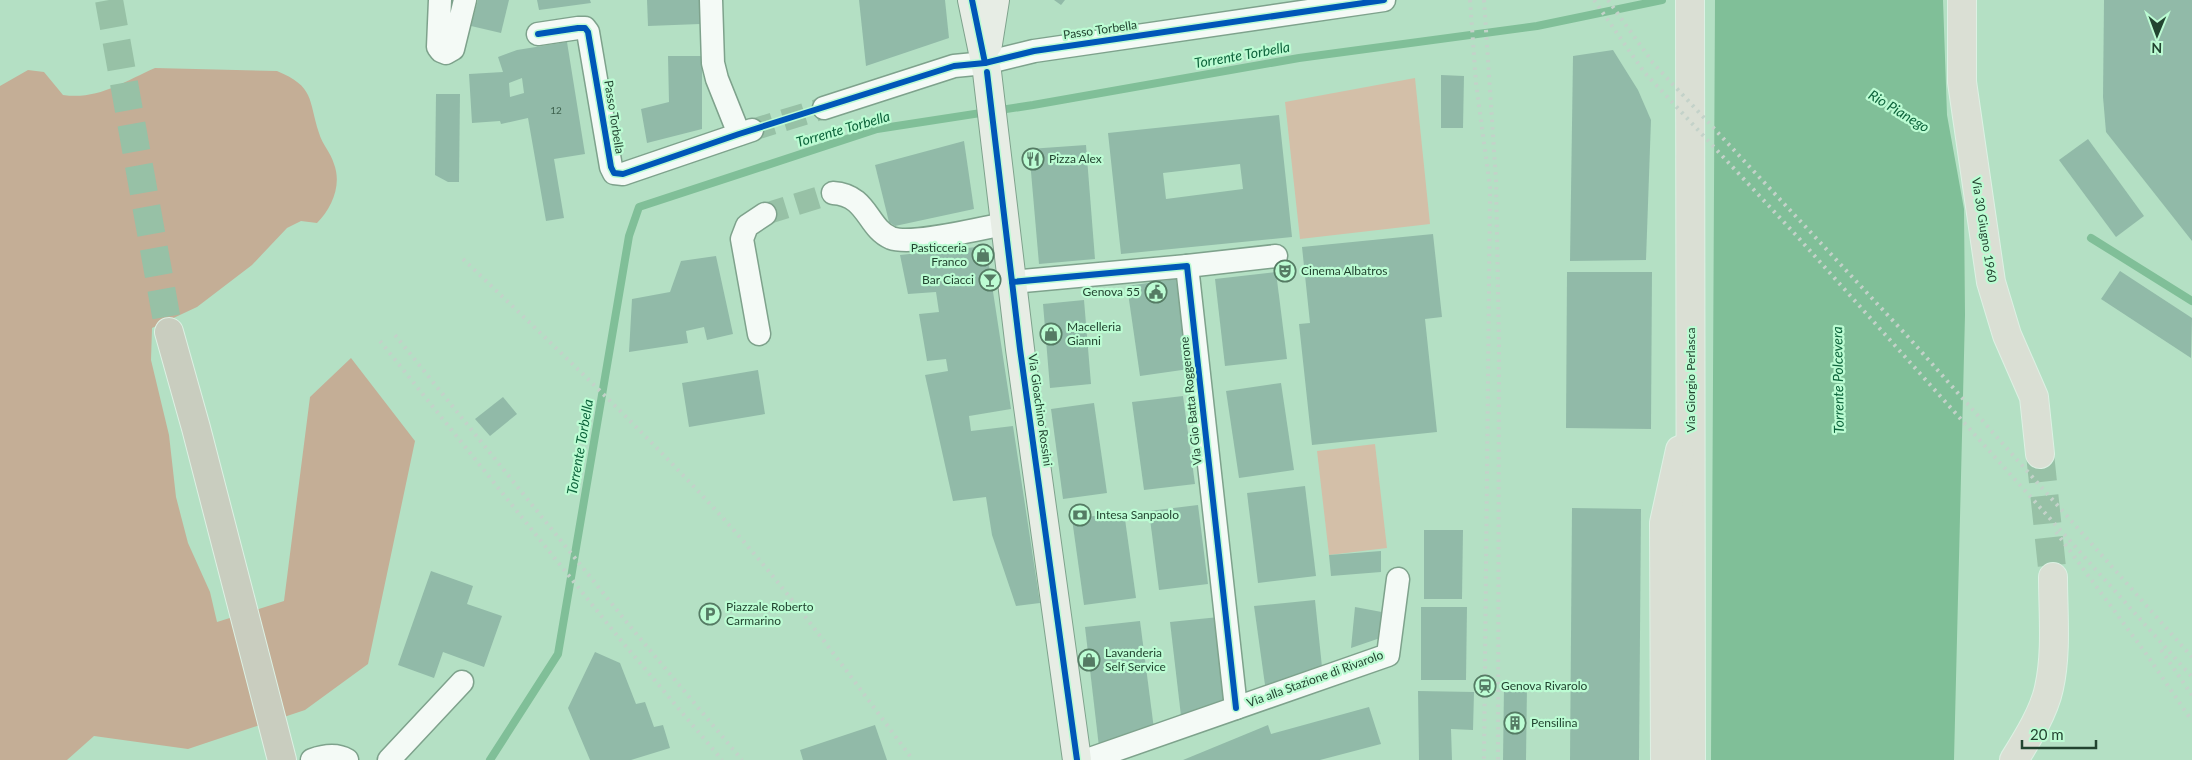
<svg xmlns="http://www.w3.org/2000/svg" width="2192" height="760" font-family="Lato,sans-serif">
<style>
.green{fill:#d3bfa8}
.forest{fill:#c4ae96}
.water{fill:#80bf98}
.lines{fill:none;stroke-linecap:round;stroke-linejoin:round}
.stream{stroke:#80bf98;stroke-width:8}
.building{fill:#91baa8;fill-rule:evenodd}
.street-tunnel{stroke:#97c1a6;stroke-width:22;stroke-dasharray:22 11;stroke-linecap:butt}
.primary-tunnel{stroke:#97c1a6;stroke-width:28;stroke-dasharray:28 14;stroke-linecap:butt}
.highway-tunnel{stroke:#97c1a6;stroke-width:28;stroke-dasharray:28 14;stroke-linecap:butt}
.street-casing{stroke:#7ea28c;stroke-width:25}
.secondary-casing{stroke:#7ea28c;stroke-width:30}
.primary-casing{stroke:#ddf1e4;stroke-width:30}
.highway-casing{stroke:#ddf1e4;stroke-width:30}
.street{stroke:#f4faf6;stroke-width:22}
.secondary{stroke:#e7ede5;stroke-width:28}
.primary{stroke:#dadfd4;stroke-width:28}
.highway{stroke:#c9cdbf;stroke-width:28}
.rail{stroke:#c3d2c9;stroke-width:4;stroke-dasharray:2.5 5;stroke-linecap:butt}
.cycleway-casing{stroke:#bcfcd3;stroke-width:9}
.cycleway{stroke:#0057b8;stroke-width:6}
.labels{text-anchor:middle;stroke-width:4.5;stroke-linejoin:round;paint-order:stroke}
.number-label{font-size:10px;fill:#3e624e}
.street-label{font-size:12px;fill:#224430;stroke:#bcfcd3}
.poi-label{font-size:12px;fill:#224430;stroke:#bcfcd3;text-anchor:start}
.water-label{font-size:14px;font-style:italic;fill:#0d643b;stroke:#bcfcd3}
</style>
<rect width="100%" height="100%" fill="#b4e0c4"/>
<g class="green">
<path d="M1415 78 1430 224 1300 239 1285 102Z"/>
<path d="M1375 444 1387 548 1329 555 1317 451Z"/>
</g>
<path class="forest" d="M155 68 277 71C315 87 308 99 319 133 322 144 331 153 334 164 342 185 332 208 317 223L301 221 287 228 252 265 197 307 152 328 151 360 169 435 176 497 188 543 210 592 217 622 284 601 310 397 351 358 415 441 368 664 305 710 188 749 94 736 67 760H0V86L28 70 44 72 63 95C98 100 123 82 155 68Z"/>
<path class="water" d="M1715 0H1943L1947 115 1964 209 1965 315 1954 760H1711Z"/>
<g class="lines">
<g class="stream">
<path d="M2091 238 2192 301"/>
<path d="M490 760 558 654 629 236 639 207 877 129 1033 105 1299 58 1537 26 1662 0"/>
</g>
</g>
<g class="building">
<path d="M478 0H509L501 33 471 26Z"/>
<path d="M537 0H590L591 3 539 10Z"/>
<path d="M647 0H699L700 24 648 26Z"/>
<path d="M859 0H945L949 38 866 66Z"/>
<path d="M1054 0H1065L1061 5Z"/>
<path d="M2104 0H2192V241L2106 132 2103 97Z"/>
<path d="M567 42 585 154 554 159 564 218 546 221 528 118 501 124 500 121 472 123 469 74 503 72 498 57 517 50ZM522 78 524 93 510 97 509 83Z"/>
<path d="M1613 50 1638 90 1651 120 1646 260 1570 261 1573 56Z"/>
<path d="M668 56H702V129L647 143 641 109 669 102Z"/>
<path d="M1441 75 1464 76 1463 128H1441Z"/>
<path d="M436 94H460L459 182H448L435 175Z"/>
<path d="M1279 115 1292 237 1121 254 1108 133ZM1240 164 1243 189 1166 199 1163 173Z"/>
<path d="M2088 139 2144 216 2116 237 2059 160Z"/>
<path d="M964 141 974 209 895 226 889 222 875 165Z"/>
<path d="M1086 145 1095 259 1039 264 1029 149Z"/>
<path d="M1433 234 1442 317 1425 319 1437 432 1312 445 1299 324 1310 323 1302 247Z"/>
<path d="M986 246 1011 409 969 416 971 431 1013 426 1040 603 1016 606 992 535 986 497 953 501 925 375 948 371 946 359 927 361 919 314 939 312 936 292 908 294 900 255Z"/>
<path d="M716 256 733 334 707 340 704 327 686 331 688 343 629 352 632 299 670 292 681 261Z"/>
<path d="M2120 271 2192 318 2191 358 2101 299Z"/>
<path d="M1276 272 1287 359 1225 366 1215 279Z"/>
<path d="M1567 272H1652L1651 429 1566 428Z"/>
<path d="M1176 279 1189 369 1140 376 1127 286Z"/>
<path d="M1084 300 1091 384 1050 388 1043 304Z"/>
<path d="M758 370 765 414 689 427 682 383Z"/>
<path d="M1281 383 1294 470 1239 478 1226 391Z"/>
<path d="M1183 396 1195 484 1144 490 1132 402Z"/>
<path d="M503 397 517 414 490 436 475 419Z"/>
<path d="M1094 403 1107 493 1063 499 1051 409Z"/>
<path d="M1305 486 1316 576 1258 583 1247 493Z"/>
<path d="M1198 505 1208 584 1159 590 1149 511Z"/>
<path d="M1572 508 1641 509 1639 760H1570Z"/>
<path d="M1124 512 1136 598 1084 605 1072 519Z"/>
<path d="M1424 530H1463L1462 599H1424Z"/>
<path d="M1381 551V572L1331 576 1329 555Z"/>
<path d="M431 571 473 586 467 604 502 616 484 667 443 652 434 678 398 665Z"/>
<path d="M1315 600 1322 667 1265 685 1254 606Z"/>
<path d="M1355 607 1387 613 1386 636 1351 648Z"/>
<path d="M1421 607H1467L1466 680H1421Z"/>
<path d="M1219 617 1226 701 1181 716 1170 622Z"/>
<path d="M1140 621 1154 729 1099 747 1085 627Z"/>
<path d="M595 652 620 663 636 704 645 702 654 727 663 725 670 748 631 760H590L568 708Z"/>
<path d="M1504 685 1527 686 1526 760H1503Z"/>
<path d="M1418 691 1474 692 1473 730 1451 729 1452 760H1419Z"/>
<path d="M1369 707 1381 744 1320 760H1183L1268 725 1271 734Z"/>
<path d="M875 725 887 760H803L800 750Z"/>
</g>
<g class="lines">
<g class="street-tunnel">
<path d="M752 130 824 108"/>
<path d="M765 214 833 193"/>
</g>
<path class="primary-tunnel" d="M2040 454 2053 577"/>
<path class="highway-tunnel" d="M109 0 169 332"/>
<g class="street-casing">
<g id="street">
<path d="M440 0 438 47 441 51 446 53 453 49 465 0"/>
<path d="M711 0 713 63 717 79 739 134"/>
<path d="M538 34 578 28H585L588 32 611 167 614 173 623 174 752 130"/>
<path d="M824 108 954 66 985 63 1034 51 1384 0"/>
<path d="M833 193C868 195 867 228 891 238 912 246 981 228 1005 224"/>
<path d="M1187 266 1276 256"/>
<path d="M1012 282 1187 266 1236 708"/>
<path d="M759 334 742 239 747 226 765 214"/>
<path d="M312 760C323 756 337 754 347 760"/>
<path d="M389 760 462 682"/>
<path d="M1087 760 1388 655 1398 579"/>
</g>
</g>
<g class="secondary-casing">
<g id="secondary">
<path d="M972 0 987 72 1020 349 1077 760"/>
<path d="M988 44 995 0"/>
</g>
</g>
<g class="primary-casing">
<g id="primary">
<path d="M1690 0 1691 760"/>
<path d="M1962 0V82L1991 282 2007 335 2034 397 2040 454"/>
<path d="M1665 760 1664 523 1680 450"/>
<path d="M2014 760C2027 739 2044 712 2049 688 2057 652 2053 613 2053 577"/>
</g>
</g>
<g class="highway-casing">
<path id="highway" d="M169 332 196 428 282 760"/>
</g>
<use href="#street" class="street"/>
<use href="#secondary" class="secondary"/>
<use href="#primary" class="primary"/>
<use href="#highway" class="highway"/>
<g class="rail">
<path d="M1470 0 1476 83 1490 188 1484 760"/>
<path d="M1484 0 1496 180 1499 344 1498 760"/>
<path d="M1594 0 1644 72 1795 234 2192 677"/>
<path d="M1608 0 1653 63 1910 339 2192 657"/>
<path d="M463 259C551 343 639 426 721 516 790 592 851 677 913 760"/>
<path d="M395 335 633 630 742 760"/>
<path d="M380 341 619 638 722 760"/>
<path d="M2056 532 2147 655 2192 721"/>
<path d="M2161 650 2192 695"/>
</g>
<g class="cycleway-casing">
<g id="cycleway">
<path d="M972 0 985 63"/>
<path d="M538 34 578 28H585L588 32 611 167 614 173 623 174 739 134 954 66 985 63 1034 51 1384 0"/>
<path d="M987 72 1020 349 1077 760"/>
<path d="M1012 282 1187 266 1236 708"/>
</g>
</g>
<use href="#cycleway" class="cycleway"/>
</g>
<defs>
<g id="restaurant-ring" transform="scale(1.125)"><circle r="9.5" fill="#bcfcd3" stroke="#557b64" stroke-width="1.5"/><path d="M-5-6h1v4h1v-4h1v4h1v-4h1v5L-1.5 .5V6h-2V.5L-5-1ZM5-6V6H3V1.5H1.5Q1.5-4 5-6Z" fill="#557b64"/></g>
<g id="shop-ring" transform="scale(1.125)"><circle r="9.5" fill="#bcfcd3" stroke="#557b64" stroke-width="1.5"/><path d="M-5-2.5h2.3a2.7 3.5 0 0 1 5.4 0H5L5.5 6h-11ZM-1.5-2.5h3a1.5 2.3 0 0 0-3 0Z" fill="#557b64"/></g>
<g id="theatre-ring" transform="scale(1.125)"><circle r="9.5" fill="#bcfcd3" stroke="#557b64" stroke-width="1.5"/><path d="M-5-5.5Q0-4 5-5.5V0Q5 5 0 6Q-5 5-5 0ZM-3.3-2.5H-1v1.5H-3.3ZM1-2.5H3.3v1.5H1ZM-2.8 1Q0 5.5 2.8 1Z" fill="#557b64"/></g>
<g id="bar-ring" transform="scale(1.125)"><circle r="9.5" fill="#bcfcd3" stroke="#557b64" stroke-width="1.5"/><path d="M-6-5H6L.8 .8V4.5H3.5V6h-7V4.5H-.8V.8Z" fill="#557b64"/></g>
<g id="civic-ring" transform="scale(1.125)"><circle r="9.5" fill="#bcfcd3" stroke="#557b64" stroke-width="1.5"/><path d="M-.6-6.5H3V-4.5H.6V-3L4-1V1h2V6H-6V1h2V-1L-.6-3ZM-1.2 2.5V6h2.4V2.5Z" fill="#557b64"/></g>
<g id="bank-ring" transform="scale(1.125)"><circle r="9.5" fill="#bcfcd3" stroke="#557b64" stroke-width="1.5"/><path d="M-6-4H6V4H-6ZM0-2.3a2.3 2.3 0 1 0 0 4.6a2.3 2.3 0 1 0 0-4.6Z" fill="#557b64"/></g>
<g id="parking-ring" transform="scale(1.125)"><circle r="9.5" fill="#bcfcd3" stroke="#557b64" stroke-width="1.5"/><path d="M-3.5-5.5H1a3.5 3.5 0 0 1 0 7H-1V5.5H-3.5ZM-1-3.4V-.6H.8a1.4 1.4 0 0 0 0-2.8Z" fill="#557b64"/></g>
<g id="station-ring" transform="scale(1.125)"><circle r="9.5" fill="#bcfcd3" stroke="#557b64" stroke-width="1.5"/><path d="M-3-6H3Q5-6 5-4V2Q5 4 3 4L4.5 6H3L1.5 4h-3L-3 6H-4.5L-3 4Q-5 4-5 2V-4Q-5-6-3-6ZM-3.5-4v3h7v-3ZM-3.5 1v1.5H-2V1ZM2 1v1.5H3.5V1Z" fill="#557b64"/></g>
<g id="building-ring" transform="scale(1.125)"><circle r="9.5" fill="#bcfcd3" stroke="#557b64" stroke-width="1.5"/><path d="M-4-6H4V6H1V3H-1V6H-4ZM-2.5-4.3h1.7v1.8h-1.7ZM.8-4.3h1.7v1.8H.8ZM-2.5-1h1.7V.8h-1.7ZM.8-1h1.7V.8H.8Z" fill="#557b64"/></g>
</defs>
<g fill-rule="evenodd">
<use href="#restaurant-ring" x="1033" y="159"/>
<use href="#shop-ring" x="983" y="255"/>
<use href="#theatre-ring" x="1285" y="271"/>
<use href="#bar-ring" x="990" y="280"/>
<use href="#civic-ring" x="1156" y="292"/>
<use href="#shop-ring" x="1051" y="334"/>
<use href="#bank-ring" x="1080" y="515"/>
<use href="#parking-ring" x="710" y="614"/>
<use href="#shop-ring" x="1089" y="660"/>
<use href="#station-ring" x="1485" y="686"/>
<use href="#building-ring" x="1515" y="723"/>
</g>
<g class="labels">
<g class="number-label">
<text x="556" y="114">12</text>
</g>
<g class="street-label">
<text transform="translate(1100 30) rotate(-8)" y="4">Passo Torbella</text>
<text transform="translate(614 117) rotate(81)" y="4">Passo Torbella</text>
<text transform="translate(1984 230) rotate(81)" y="4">Via 30 Giugno 1960</text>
<text transform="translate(1691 380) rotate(-90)" y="4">Via Giorgio Perlasca</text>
<text transform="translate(1191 401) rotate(-96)" y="4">Via Gio Batta Roggerone</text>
<text transform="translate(1040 410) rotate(82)" y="4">Via Gioachino Rossini</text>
<text transform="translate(1315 679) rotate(-20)" y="4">Via alla Stazione di Rivarolo</text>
</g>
<g class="poi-label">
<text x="1049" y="163">Pizza Alex</text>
<text x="967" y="252" text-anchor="end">Pasticceria<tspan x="967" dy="14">Franco</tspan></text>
<text x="1301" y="275">Cinema Albatros</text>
<text x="974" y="284" text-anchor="end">Bar Ciacci</text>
<text x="1140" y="296" text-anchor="end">Genova 55</text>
<text x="1067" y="331">Macelleria<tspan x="1067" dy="14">Gianni</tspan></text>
<text x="1096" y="519">Intesa Sanpaolo</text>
<text x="726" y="611">Piazzale Roberto<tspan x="726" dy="14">Carmarino</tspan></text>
<text x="1105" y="657">Lavanderia<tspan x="1105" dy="14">Self Service</tspan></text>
<text x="1501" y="690">Genova Rivarolo</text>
<text x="1531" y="727">Pensilina</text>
</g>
<g class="water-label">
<text transform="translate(1242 55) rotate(-10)" y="5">Torrente Torbella</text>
<text transform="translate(1899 111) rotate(31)" y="5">Rio Pianego</text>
<text transform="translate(843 129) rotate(-16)" y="5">Torrente Torbella</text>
<text transform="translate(1838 380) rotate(-91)" y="5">Torrente Polcevera</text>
<text transform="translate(580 447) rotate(-80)" y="5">Torrente Torbella</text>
</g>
</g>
<g transform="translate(2157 35) rotate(181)" stroke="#bcfcd3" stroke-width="4" paint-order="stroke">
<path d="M0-4L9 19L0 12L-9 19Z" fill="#224430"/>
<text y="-8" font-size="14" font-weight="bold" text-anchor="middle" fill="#224430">N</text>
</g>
<path d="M2022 740v8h74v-8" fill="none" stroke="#224430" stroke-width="2.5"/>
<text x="2030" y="740" font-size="15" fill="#224430" stroke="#bcfcd3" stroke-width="4" paint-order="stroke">20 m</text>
</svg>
